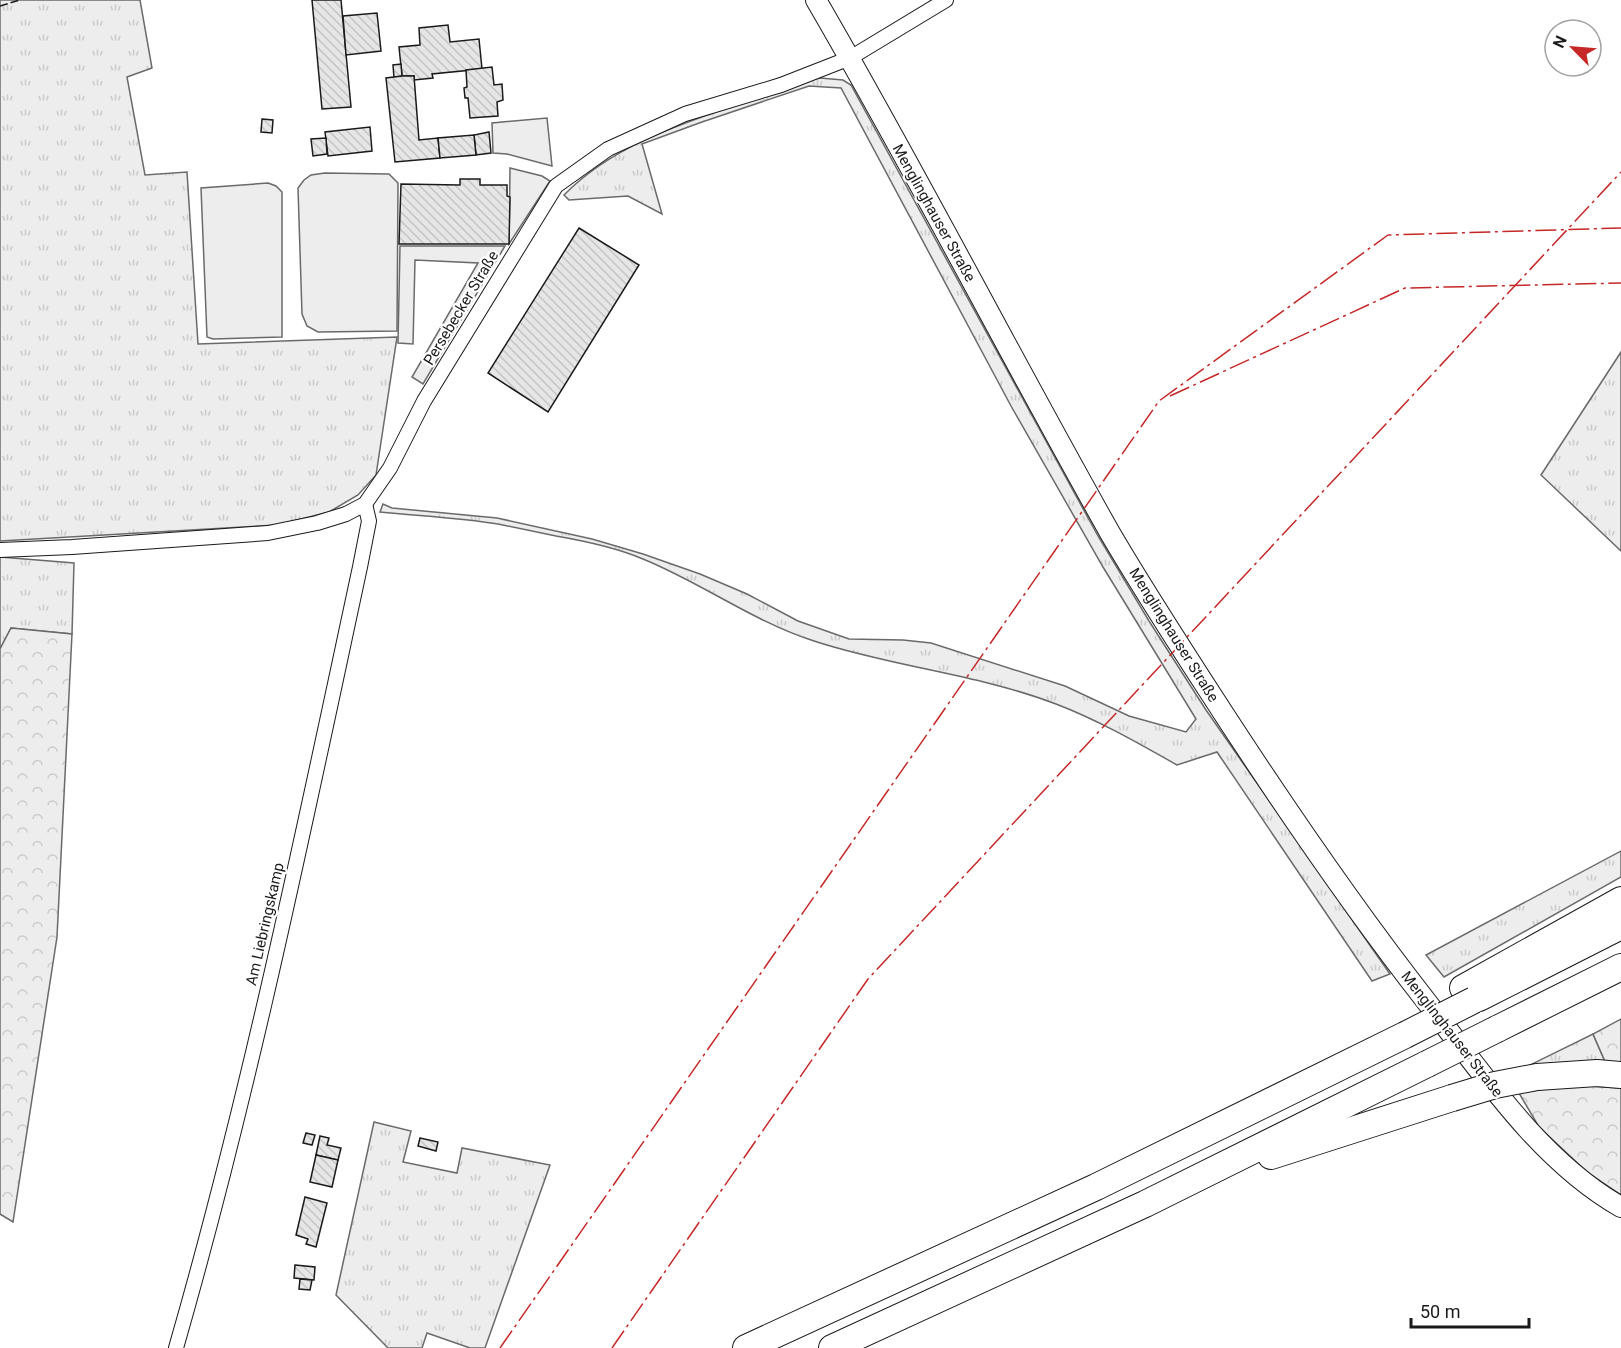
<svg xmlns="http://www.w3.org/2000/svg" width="1621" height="1348" font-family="Roboto,sans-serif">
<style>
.grass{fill:url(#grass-tufts);stroke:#6a6a6a;stroke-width:1.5}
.forest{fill:url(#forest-crowns);stroke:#6a6a6a;stroke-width:1.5}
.built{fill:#ededed;stroke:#6a6a6a;stroke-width:1.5}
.building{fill:url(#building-back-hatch);stroke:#1a1a1a;stroke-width:1.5}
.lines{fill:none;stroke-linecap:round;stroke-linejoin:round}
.street-casing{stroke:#1a1a1a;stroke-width:16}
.secondary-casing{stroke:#1a1a1a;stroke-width:22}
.highway-casing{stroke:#1a1a1a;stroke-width:28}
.street{stroke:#fff;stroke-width:14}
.secondary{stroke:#fff;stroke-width:20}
.highway{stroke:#fff;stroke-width:26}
.highway-bridge-casing{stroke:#1a1a1a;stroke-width:28;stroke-linecap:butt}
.highway-bridge{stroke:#fff;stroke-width:26}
.fence{stroke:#1a1a1a;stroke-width:1.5;stroke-dasharray:8 3;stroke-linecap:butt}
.power{stroke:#c62828;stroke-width:1.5;stroke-dasharray:21 4.5 3 4.5;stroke-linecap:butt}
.labels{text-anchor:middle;stroke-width:4.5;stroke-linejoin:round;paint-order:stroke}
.street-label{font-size:15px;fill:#1a1a1a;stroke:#fff}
</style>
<defs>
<pattern id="grass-tufts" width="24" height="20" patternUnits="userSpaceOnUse" patternTransform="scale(1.5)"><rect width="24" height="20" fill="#ededed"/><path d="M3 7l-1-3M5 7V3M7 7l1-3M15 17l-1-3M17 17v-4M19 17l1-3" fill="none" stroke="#cbcbcb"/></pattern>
<pattern id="forest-crowns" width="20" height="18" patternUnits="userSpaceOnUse" patternTransform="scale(1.5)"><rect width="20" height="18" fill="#ededed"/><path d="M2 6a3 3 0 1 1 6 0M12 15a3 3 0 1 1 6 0" fill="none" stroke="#cbcbcb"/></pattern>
<pattern id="building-back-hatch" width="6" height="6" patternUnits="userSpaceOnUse" patternTransform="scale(1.5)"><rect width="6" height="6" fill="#e6e6e6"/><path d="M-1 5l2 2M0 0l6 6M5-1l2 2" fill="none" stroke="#c5c5c5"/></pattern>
</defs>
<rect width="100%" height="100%" fill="#fff"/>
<g class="grass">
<path d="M0 0H140L152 68 127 77 145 175 187 172 198 344 397 337 376 475 358 495 329 512 277 525 0 541Z"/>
<path d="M820 78 843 80 851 85 1098 536 1149 621 1206 710 1390 974 1372 981 1217 752 1177 765C1138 743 1098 720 1056 704 978 674 893 667 814 641 754 622 702 583 643 559 615 547 585 541 556 536 536 532 517 528 498 524 459 518 419 516 380 512L383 504 392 508 497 518 592 539 643 554 700 574 747 594 798 621 849 639 903 640 931 643 1065 686 1129 716 1186 732 1196 719 1103 567 1011 406 841 88 809 86 702 122 642 144 662 214 628 196 569 200 564 195C612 146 678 125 742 103 768 95 793 84 820 78Z"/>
<path d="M1621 352V551L1541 475Z"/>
<path d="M0 557 74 563 72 634 11 628 0 649Z"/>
<path d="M1621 851V877L1444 977 1426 955Z"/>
<path d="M1593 1034 1607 1066 1520 1070Z"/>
<path d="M374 1122 411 1131 403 1162 457 1173 462 1148 550 1165 485 1348H470L427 1333 422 1348H388L336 1295Z"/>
</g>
<g class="forest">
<path d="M11 628 72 634 57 937 13 1222 0 1214V649Z"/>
<path d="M1621 1019V1067L1607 1066 1593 1034Z"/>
<path d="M1571 1085 1621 1088V1195L1587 1172 1539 1127 1519 1093Z"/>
</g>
<g class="built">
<path d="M547 118 552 166 507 154 493 153 492 123Z"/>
<path d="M510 168 542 176 550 181 509 244Z"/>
<path d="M325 173 389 174 398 183 397 331 318 332 307 326 302 314 298 188 304 180 311 175Z"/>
<path d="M268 183 276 186 282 192V337L213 339 207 337 201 188Z"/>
<path d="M400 246H505L423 384 412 377 478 263 415 260 413 344 398 343Z"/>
</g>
<g class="building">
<path d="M312 0H341L351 107 322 109Z"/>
<path d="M377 13 381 51 346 55 343 16Z"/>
<path d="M448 25 450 42 479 39 482 69 432 74 433 78 414 80V76H402L399 47 420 45 419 28Z"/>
<path d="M401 64 402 76 394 78 393 65Z"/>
<path d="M492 67 494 85 502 84 503 100 497 102 498 116 470 118 468 98H465L464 88 467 87 466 70Z"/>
<path d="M402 76H414L419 140 438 138 440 158 395 162 386 78Z"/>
<path d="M262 119 273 120 272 133 261 132Z"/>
<path d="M370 127 372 151 328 156 325 132Z"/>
<path d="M489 132 491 153 476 155 474 135Z"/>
<path d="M474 135 476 155 440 158 438 138Z"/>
<path d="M326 138 327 154 313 156 311 139Z"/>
<path d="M460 179H480V185H507V196L510 197 509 244H399L401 184 460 185Z"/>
<path d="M579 228 639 265 548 412 488 373Z"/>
<path d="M306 1133 315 1135 312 1145 303 1143Z"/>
<path d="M320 1136 329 1138 327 1145 341 1148 338 1160 316 1155Z"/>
<path d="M420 1138 438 1142 436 1151 418 1146Z"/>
<path d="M316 1155 338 1160 332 1187 310 1182Z"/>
<path d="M305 1197 327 1203 316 1247 306 1244 308 1239 296 1235Z"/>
<path d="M295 1265 315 1267 314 1280 294 1278Z"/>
<path d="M300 1279 312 1280 310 1290 299 1289Z"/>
</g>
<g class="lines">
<g class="street-casing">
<g id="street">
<path d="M0 550 72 547 268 533 317 523 346 514 365 504 390 468 424 401 556 186 608 149 685 114 781 85 850 58 946 0"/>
<path d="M176 1348C250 1091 304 828 360 567L369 521 365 504"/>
</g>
</g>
<g class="secondary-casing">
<path id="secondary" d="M816 0C918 175 1010 356 1110 533 1141 586 1174 637 1207 688 1276 795 1347 900 1426 1001 1482 1073 1540 1161 1621 1207"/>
</g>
<g class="highway-casing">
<g id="highway">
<path d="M1463 988 1621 900"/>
<path d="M1479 998 1621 926"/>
<path d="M1497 1029 1621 967"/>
<path d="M1537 1077 1597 1073 1621 1075"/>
<path d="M1271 1156 1452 1098"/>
<path d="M746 1348 1096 1187 1405 1035"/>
<path d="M832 1348 1145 1204 1427 1064"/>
</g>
</g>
<use href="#street" class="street"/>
<use href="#secondary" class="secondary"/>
<use href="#highway" class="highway"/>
<g class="highway-bridge-casing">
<g id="highway-bridge">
<path d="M1405 1035 1474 1000"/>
<path d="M1427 1064 1497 1029"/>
<path d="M1452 1098 1495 1085 1537 1077"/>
</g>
</g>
<use href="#highway-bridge" class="highway-bridge"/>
<path class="fence" d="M0 6 20 0"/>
<g class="power">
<path d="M1170 396 1405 288 1621 283"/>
<path d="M500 1348 1159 401 1388 235 1621 228"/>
<path d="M612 1348 868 979 1621 172"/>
</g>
</g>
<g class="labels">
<g class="street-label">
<text transform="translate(934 213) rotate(61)" y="5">Menglinghauser Straße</text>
<text transform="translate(461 308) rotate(-59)" y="5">Persebecker Straße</text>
<text transform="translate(1174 635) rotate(58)" y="5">Menglinghauser Straße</text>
<text transform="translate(265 924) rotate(-77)" y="5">Am Liebringskamp</text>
<text transform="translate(1452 1034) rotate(52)" y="5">Menglinghauser Straße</text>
</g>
</g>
<g transform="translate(1573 48) rotate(295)"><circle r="28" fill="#ffffff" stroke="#a3a3a3" stroke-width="1.5"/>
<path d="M0-4.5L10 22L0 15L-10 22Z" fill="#c62828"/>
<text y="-9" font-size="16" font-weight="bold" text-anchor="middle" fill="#1a1a1a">N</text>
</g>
<path d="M1411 1318v9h118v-9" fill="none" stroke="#1a1a1a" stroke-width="3"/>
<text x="1420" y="1318" font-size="18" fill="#1a1a1a" stroke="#ffffff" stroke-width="4.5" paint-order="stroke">50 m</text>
</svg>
